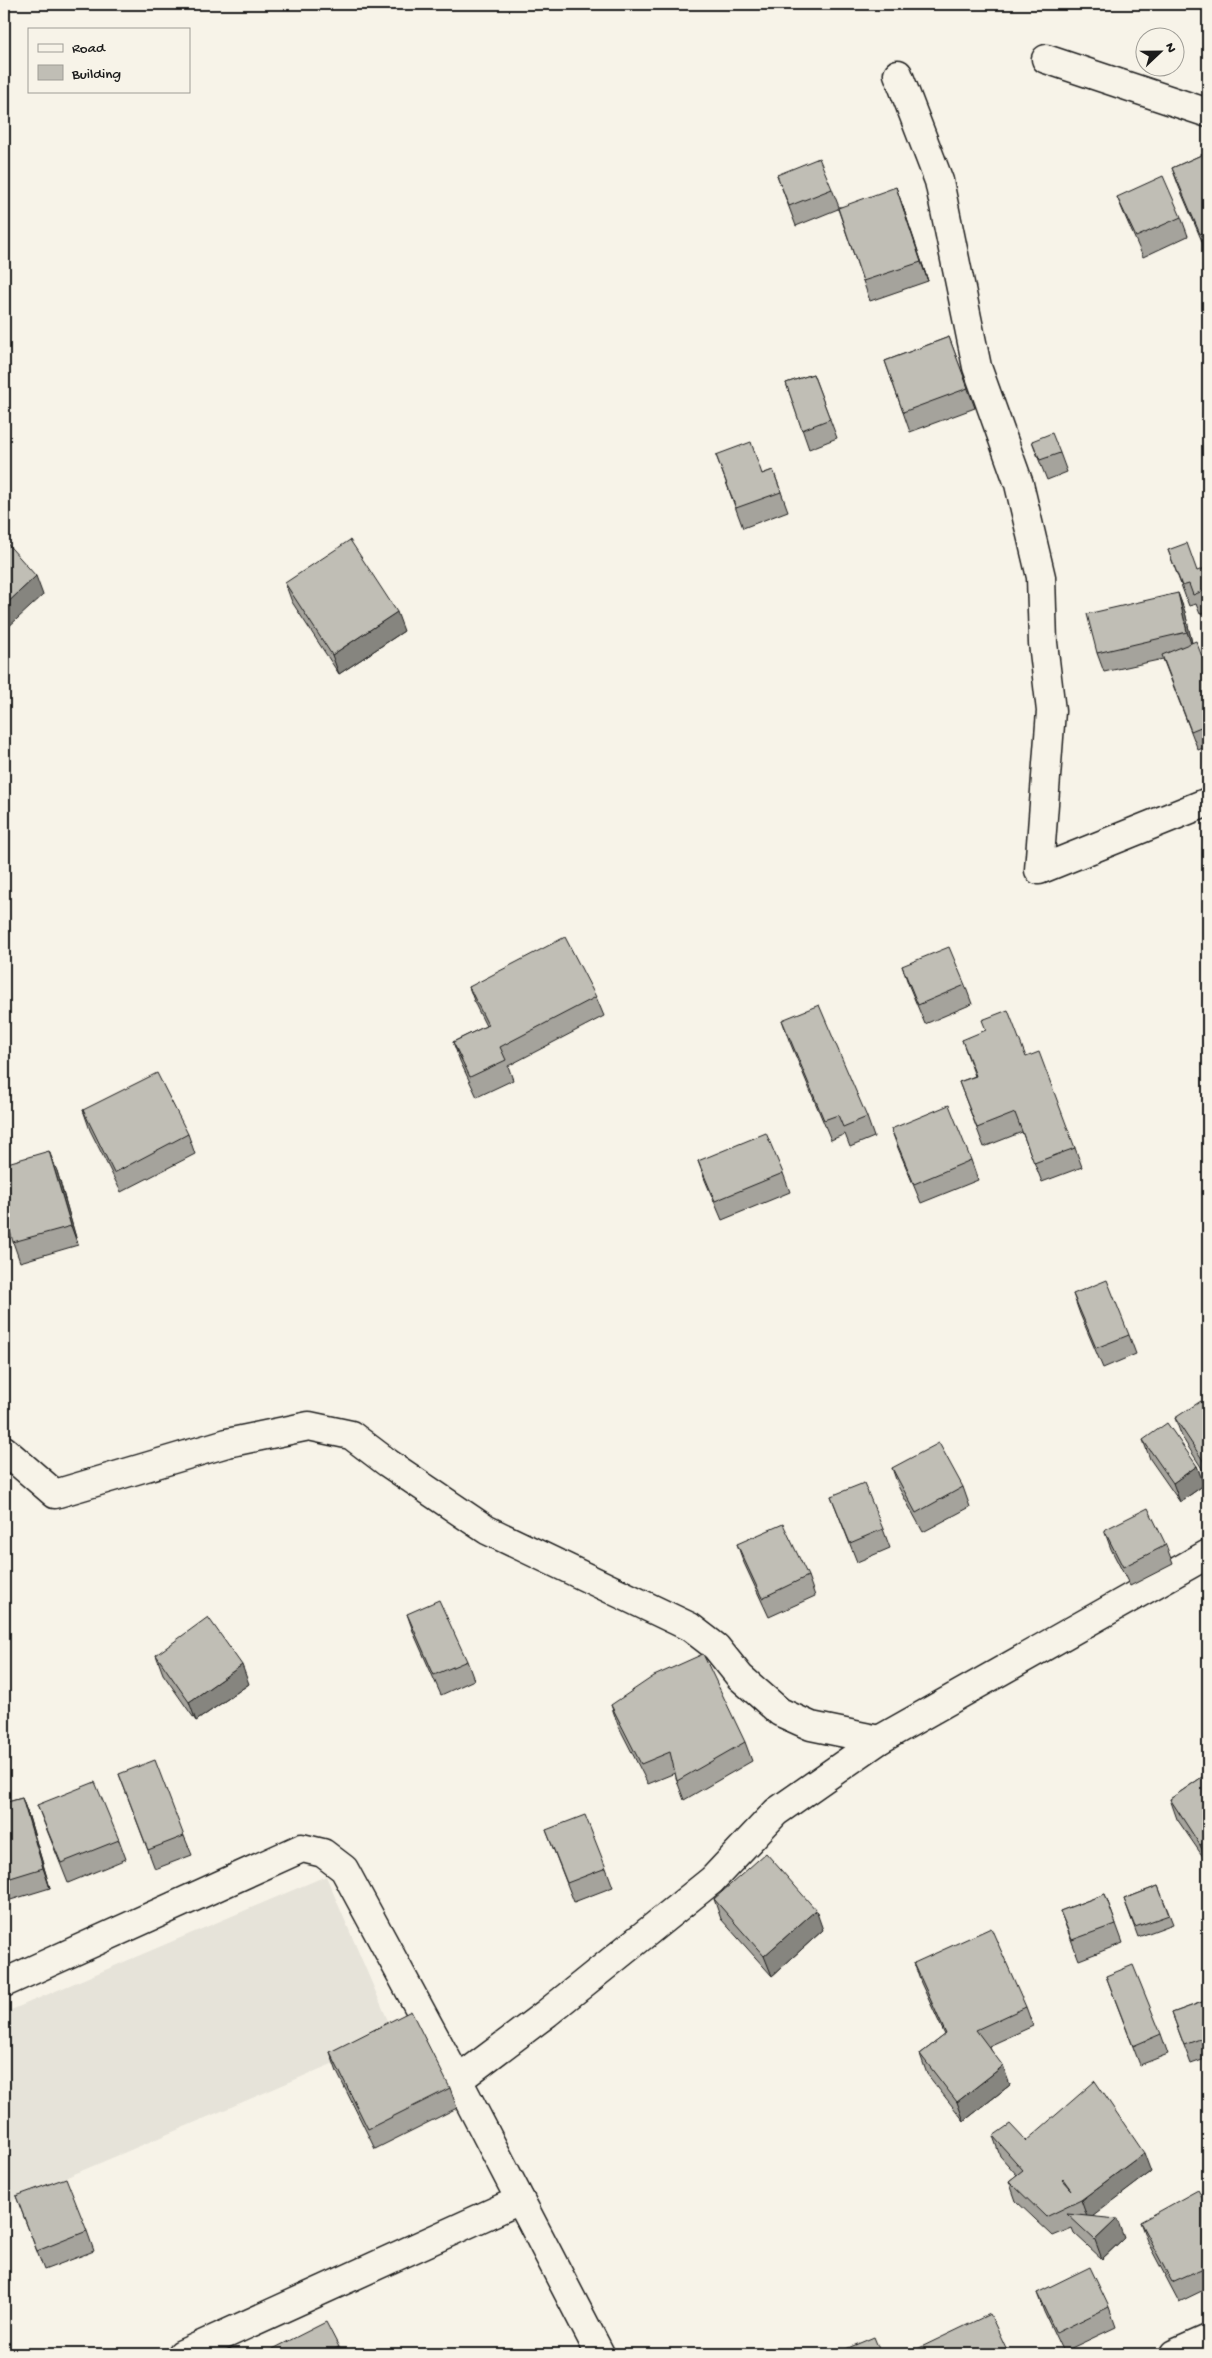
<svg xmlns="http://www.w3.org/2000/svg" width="1212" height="2358" font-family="'Gochi Hand',sans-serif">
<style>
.built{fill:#e6e3d9}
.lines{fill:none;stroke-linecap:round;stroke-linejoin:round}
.minor-casing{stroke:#1c1c1c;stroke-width:31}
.minor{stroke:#f7f3e8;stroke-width:28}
.wall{fill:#a5a39c;stroke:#1c1c1c}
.shaded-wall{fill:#86857f;stroke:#1c1c1c}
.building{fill:#c0beb5;stroke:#1c1c1c;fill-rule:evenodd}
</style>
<rect width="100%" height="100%" fill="#f7f3e8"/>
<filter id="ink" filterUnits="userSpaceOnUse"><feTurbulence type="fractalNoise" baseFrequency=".02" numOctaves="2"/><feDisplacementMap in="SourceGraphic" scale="10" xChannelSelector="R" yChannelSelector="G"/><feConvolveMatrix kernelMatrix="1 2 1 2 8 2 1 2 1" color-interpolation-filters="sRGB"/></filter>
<g filter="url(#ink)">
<path class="built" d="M326 1876 395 2037 4 2204V2013Z"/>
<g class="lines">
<g class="minor-casing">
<g id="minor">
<path d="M1046 59 1208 113"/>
<path d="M898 74 939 181 977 367 1019 484 1041 577 1043 643 1051 711 1039 870 1208 802"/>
<path d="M4 1450 55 1494 227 1443 309 1426 351 1435 388 1463 487 1530 690 1627 716 1647 740 1677 780 1712 811 1726 879 1740"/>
<path d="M4 1983 302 1848 323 1853 344 1869 458 2080 600 2354"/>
<path d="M458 2080 547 2013 712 1880 776 1812 879 1740 1208 1554"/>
<path d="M182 2354 520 2200"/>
<path d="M1174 2354 1208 2339"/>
</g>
</g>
<use href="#minor" class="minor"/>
</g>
<g class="wall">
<path d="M1208 152V252L1207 253 1179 187 1172 168Z"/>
<path d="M777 175 832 189 839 207H903L928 281 870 301 838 209 796 226Z"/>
<path d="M1117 197 1181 217 1188 236 1143 257 1125 216Z"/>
<path d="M949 337 975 408 910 432 885 361Z"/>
<path d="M813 374 837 438 809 449 786 383Z"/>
<path d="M1032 441 1060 453 1067 472 1047 480 1039 460Z"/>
<path d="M716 455 762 474 773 470 788 511 743 528Z"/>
<path d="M1168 550 1197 571 1208 589V611L1200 614 1196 604 1189 606Z"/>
<path d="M285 583 404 631 339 674 292 602Z"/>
<path d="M1178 593 1185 612 1192 643 1208 672V746L1198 750 1163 659 1104 672 1097 653Z"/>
<path d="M902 966 965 985 972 1004 925 1024 909 986Z"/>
<path d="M469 987 596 997 604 1016 508 1066 513 1080 477 1097 460 1061 453 1042 486 1026 476 1006Z"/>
<path d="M782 1020 867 1117 874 1137 850 1147 845 1134 831 1140 789 1040Z"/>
<path d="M962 1040 1026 1057 1075 1148 1082 1167 1042 1182 1022 1132 984 1147 959 1082 975 1076Z"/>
<path d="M83 1110 188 1134 195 1154 121 1192 90 1130Z"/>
<path d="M891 1129 971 1160 978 1180 921 1203 898 1148Z"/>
<path d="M698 1161 783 1173 790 1192 722 1220 705 1180Z"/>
<path d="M57 1171 78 1245 20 1262 13 1242Z"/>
<path d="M1073 1294 1129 1335 1136 1354 1103 1368 1080 1314Z"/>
<path d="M1208 1413V1478L1182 1437 1175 1418Z"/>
<path d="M1143 1440 1197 1466 1204 1485 1180 1502 1150 1459Z"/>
<path d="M892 1468 963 1487 970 1507 923 1532 899 1488Z"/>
<path d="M831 1496 883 1529 890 1548 857 1562Z"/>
<path d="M1104 1530 1166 1545 1173 1564 1130 1586 1111 1549Z"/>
<path d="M737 1544 808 1576 815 1596 769 1617 744 1563Z"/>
<path d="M407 1614 467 1661 474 1680 441 1695 414 1634Z"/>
<path d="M156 1655 249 1684 196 1721 163 1674Z"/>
<path d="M611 1705 745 1742 752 1761 684 1800 677 1781 675 1773 648 1784 618 1725Z"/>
<path d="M1208 1773V1864L1177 1819 1170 1799Z"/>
<path d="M119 1774 184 1836 192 1855 155 1869Z"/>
<path d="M22 1798 29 1817 50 1888 4 1902V1803Z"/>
<path d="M37 1805 119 1840 126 1859 68 1883Z"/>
<path d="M546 1830 606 1868 613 1887 574 1902Z"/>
<path d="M1158 1886 1173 1924 1138 1937 1124 1899Z"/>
<path d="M1105 1894 1123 1943 1079 1960 1060 1911Z"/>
<path d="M714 1899 823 1930 772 1976 721 1919Z"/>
<path d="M914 1963 1026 2007 1033 2026 989 2046 1010 2085 964 2121 927 2074 920 2054 945 2035 921 1983Z"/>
<path d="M1106 1976 1161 2034 1168 2054 1140 2065Z"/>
<path d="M1208 2000V2058L1191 2064 1172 2013Z"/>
<path d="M330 2052 450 2088 457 2108 375 2149 337 2072Z"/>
<path d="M993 2136 1026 2141 1151 2172 1092 2216 1124 2238 1102 2259 1074 2233 1072 2228 1053 2236 1016 2201 1009 2181 1017 2175 1000 2156Z"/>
<path d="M16 2196 87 2231 94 2251 44 2270Z"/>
<path d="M1208 2208V2288L1179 2302 1147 2241 1140 2222Z"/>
<path d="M1037 2293 1109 2307 1116 2327 1063 2352 1044 2312Z"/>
<path d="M339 2347 342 2354H263Z"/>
</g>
<g class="shaded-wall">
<path d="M896 187 903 207 928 281 921 262Z"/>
<path d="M36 576 43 595 4 631V606Z"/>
<path d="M1178 593 1185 612 1194 652 1187 632Z"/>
<path d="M397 612 404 631 339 674 332 655Z"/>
<path d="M49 1151 57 1171 78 1245 71 1226Z"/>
<path d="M1208 1459V1475L1204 1462Z"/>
<path d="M1197 1466 1204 1485 1180 1502 1173 1483Z"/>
<path d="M242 1665 249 1684 196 1721 189 1702Z"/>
<path d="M22 1798 29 1817 50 1888 43 1868Z"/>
<path d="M1208 1840V1864L1200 1845Z"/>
<path d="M816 1910 823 1930 772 1976 764 1956Z"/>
<path d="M1003 2066 1010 2085 964 2121 957 2102Z"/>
<path d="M1144 2153 1151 2172 1088 2220 1081 2200Z"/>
<path d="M1117 2219 1124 2238 1102 2259 1095 2240Z"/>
</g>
<g class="building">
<path d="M1208 152V230L1200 234 1172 168Z"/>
<path d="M819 158 832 189 789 206 777 175Z"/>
<path d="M1163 176 1181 217 1136 237 1117 197Z"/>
<path d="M896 187 921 262 863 281 838 208Z"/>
<path d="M949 337 968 388 903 412 885 361Z"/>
<path d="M813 374 830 419 802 430 786 383Z"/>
<path d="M1052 433 1060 453 1040 460 1032 441Z"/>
<path d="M751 442 762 474 773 470 781 492 736 508 716 455Z"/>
<path d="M4 540 36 576 4 606Z"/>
<path d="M350 540 397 612 332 655 285 583Z"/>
<path d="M1187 543 1197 571 1208 567V589L1193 595 1189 584 1182 586 1168 550Z"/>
<path d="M1178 593 1187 632 1097 653 1087 614Z"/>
<path d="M1196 641 1208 672V724L1191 731 1162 655Z"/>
<path d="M565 937 596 997 500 1047 506 1060 470 1077 453 1042 488 1025 469 987Z"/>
<path d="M949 947 965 985 918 1005 902 966Z"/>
<path d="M819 1005 867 1117 843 1127 838 1115 824 1120 782 1020Z"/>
<path d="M1008 1010 1026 1057 1039 1052 1075 1148 1034 1163 1015 1113 977 1128 959 1082 976 1076 962 1040 986 1030 982 1020Z"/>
<path d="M157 1073 188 1134 114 1173 83 1110Z"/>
<path d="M949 1105 971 1160 914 1184 891 1129Z"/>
<path d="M766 1133 783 1173 715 1201 698 1161Z"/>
<path d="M49 1151 71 1226 13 1242 4 1209V1164Z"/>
<path d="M1107 1280 1129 1335 1096 1348 1073 1294Z"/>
<path d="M1201 1401 1208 1413V1459L1204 1462 1175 1418Z"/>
<path d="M1167 1423 1197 1466 1173 1483 1143 1440Z"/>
<path d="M939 1443 963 1487 916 1513 892 1468Z"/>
<path d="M864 1483 883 1529 850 1543 831 1496Z"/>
<path d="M1148 1508 1166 1545 1123 1567 1104 1530Z"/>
<path d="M783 1524 808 1576 762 1598 737 1544Z"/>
<path d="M439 1600 467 1661 434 1675 407 1614Z"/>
<path d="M208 1617 242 1665 189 1702 156 1655Z"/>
<path d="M703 1654 745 1742 677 1781 670 1752 641 1764 611 1705 654 1676Z"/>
<path d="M155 1760 184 1836 148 1850 119 1774Z"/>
<path d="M1208 1773V1840L1200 1845 1170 1799Z"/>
<path d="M95 1782 119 1840 61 1863 37 1805Z"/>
<path d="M22 1798 43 1868 4 1880V1803Z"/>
<path d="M585 1815 606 1868 567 1883 546 1830Z"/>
<path d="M766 1853 816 1910 764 1956 714 1899Z"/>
<path d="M1158 1886 1169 1915 1135 1927 1124 1899Z"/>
<path d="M1105 1894 1116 1924 1072 1940 1060 1911Z"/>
<path d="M991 1928 1026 2007 976 2030 1003 2066 957 2102 920 2054 946 2034 914 1963Z"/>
<path d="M1133 1965 1161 2034 1133 2046 1106 1976Z"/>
<path d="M1208 2000V2036L1184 2045 1172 2013Z"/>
<path d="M411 2011 450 2088 368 2129 330 2052Z"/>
<path d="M1095 2081 1144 2153 1081 2200 1046 2217 1009 2181 1023 2170 993 2136 1010 2124 1026 2141ZM1063 2179 1071 2190 1062 2180Z"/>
<path d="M66 2178 87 2231 37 2251 16 2196Z"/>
<path d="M1198 2190 1208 2208V2266L1172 2282 1140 2222Z"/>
<path d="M1067 2214 1117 2219 1095 2240Z"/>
<path d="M1090 2267 1109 2307 1056 2333 1037 2293Z"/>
<path d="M990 2314 1009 2354H917L915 2350Z"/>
<path d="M326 2322 339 2347 325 2354H263Z"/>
<path d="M874 2337 881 2354H834Z"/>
</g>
</g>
<rect width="1212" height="2358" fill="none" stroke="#f7f3e8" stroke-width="20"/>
<rect x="10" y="10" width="1192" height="2338" fill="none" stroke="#1c1c1c" stroke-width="2" filter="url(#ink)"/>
<rect x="28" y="28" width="162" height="65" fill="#f7f3e8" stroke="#9f9d96"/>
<rect x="38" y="44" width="25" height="8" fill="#f7f3e8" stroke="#9f9d96"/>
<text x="72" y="52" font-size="15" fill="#1c1c1c">Road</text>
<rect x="38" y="65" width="25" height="15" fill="#c0beb5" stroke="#9f9d96"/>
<text x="72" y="78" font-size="15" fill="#1c1c1c">Building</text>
<g transform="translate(1160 52) rotate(68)"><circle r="24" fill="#f7f3e8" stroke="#9f9d96"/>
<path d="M0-4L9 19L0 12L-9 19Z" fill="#1c1c1c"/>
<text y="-8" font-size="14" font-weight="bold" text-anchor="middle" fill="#1c1c1c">N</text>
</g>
</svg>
